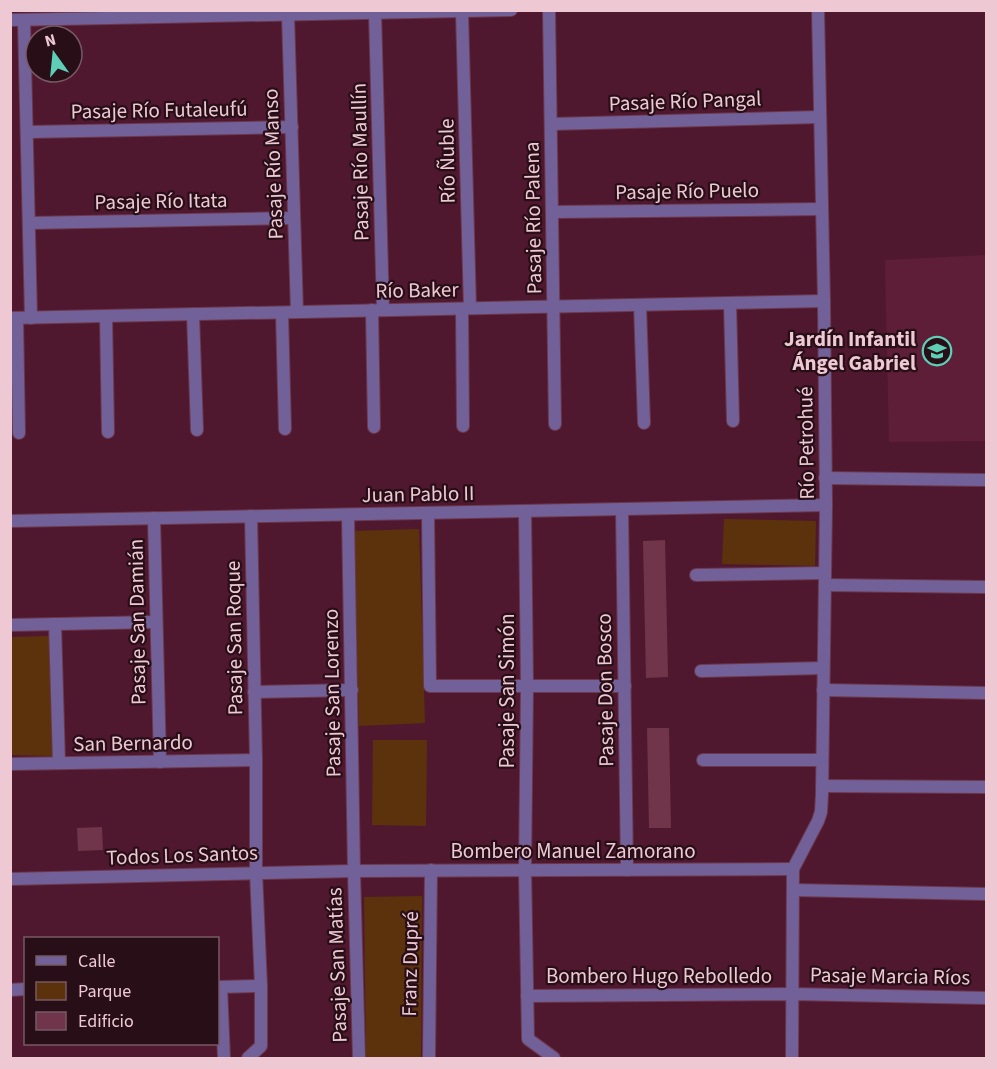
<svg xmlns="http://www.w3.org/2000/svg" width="997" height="1069" font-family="'Source Sans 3',sans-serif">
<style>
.built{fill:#5e1e38}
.green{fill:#5b320b}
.building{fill:#70354b}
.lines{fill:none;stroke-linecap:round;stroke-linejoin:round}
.minor-casing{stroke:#6c384d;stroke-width:14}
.tertiary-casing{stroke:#6c384d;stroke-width:14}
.minor{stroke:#726198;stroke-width:12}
.tertiary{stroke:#726198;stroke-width:12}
.labels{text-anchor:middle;stroke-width:4.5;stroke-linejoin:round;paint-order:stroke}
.street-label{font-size:21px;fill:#eec9d4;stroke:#270e17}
.poi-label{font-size:21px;font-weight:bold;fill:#eec9d4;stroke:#270e17;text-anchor:end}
</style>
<rect width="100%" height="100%" fill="#50182f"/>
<path class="built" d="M986 255V441L889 442 885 260Z"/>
<g class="green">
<path d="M724 519 816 521 815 566 722 564Z"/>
<path d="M419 529 425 723 359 726 353 531Z"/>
<path d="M49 636 52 756 11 755V637Z"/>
<path d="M373 740H427L426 826 372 825Z"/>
<path d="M422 896 421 1058H366L364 897Z"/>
</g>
<g class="building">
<path d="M665 540 668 677 646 678 643 541Z"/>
<path d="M647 728H669L671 828H649Z"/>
<path d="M102 827 103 850 78 851 77 828Z"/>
</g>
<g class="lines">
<g class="minor-casing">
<g id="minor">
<path d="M549 10 555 424"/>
<path d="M462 12 470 308"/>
<path d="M375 13 383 310"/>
<path d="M288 15 297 312"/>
<path d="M24 20 31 318"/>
<path d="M551 124 820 117"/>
<path d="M27 132 292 127"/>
<path d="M552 212 822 209"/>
<path d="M29 223 294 218"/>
<path d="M730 303 733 421"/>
<path d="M640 305 644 423"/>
<path d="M462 309 463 426"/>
<path d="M372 310 374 427"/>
<path d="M282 313 285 429"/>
<path d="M193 314 197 430"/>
<path d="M106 316 108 432"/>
<path d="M10 318 824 301"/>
<path d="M17 318 19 433"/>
<path d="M825 478 986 480"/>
<path d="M622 509 627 870"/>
<path d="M525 511 527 686 525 870 528 1039 554 1058"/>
<path d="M428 513 430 686H625"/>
<path d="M348 515 354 871 359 1058"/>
<path d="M154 518 160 762"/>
<path d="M10 521 826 505"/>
<path d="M696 575 825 573"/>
<path d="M825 585 986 587"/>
<path d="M55 624 59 763"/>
<path d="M10 625 156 622"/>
<path d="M701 671 823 668"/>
<path d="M823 690 986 693"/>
<path d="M254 692 352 690"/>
<path d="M703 760H822"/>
<path d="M10 764 256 760"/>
<path d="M822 786 986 787"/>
<path d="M10 879 354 871 793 869"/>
<path d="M793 890 986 894"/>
<path d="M218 987 261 986"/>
<path d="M221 987 224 1058"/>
<path d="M10 990 26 989"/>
<path d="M527 996 792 994 986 998"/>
<path d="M248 1058 261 1046V986L256 872V760L251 516"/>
<path d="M429 1058 431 870"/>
<path d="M792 1058 793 869 818 821 821 812 822 794 826 505 824 301 818 10"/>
</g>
</g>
<g class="tertiary-casing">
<path id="tertiary" d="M10 20 511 10"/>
</g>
<use href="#minor" class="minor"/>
<use href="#tertiary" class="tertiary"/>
</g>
<defs>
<g id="school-ring" transform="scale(1.5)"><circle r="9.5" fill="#270e17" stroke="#5eceb7" stroke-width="1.5"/><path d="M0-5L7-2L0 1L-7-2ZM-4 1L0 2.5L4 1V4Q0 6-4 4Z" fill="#5eceb7"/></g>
</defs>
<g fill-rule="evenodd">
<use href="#school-ring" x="937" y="351"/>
</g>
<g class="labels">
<g class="street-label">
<text transform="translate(685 101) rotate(-2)" y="7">Pasaje Río Pangal</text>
<text transform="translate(159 110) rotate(-1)" y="7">Pasaje Río Futaleufú</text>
<text transform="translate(447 161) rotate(-91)" y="7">Río Ñuble</text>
<text transform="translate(360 162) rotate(-91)" y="7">Pasaje Río Maullín</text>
<text transform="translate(273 164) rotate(-92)" y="7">Pasaje Río Manso</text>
<text transform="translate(687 191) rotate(-1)" y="7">Pasaje Río Puelo</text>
<text transform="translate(161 201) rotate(-1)" y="7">Pasaje Río Itata</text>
<text transform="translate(533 218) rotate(-91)" y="7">Pasaje Río Palena</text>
<text transform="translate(417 290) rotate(-1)" y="7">Río Baker</text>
<text transform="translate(806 443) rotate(-91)" y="7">Río Petrohué</text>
<text transform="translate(418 494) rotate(-1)" y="7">Juan Pablo II</text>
<text transform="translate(137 622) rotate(-91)" y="7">Pasaje San Damián</text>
<text transform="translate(234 638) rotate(-91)" y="7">Pasaje San Roque</text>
<text transform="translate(605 690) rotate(-91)" y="7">Pasaje Don Bosco</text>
<text transform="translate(507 691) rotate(-90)" y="7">Pasaje San Simón</text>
<text transform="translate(332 693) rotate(-91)" y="7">Pasaje San Lorenzo</text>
<text transform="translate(133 743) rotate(-1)" y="7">San Bernardo</text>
<text x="573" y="858">Bombero Manuel Zamorano</text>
<text transform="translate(182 855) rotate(-2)" y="7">Todos Los Santos</text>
<text transform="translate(410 964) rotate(-89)" y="7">Franz Dupré</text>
<text transform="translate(337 965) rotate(-92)" y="7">Pasaje San Matías</text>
<text x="659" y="983">Bombero Hugo Rebolledo</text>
<text transform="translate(890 976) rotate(1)" y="7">Pasaje Marcia Ríos</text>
</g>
<g class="poi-label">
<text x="916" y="346">Jardín Infantil<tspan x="916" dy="24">Ángel Gabriel</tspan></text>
</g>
</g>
<rect width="997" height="1069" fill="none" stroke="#eec9d4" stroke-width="24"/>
<rect x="24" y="937" width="195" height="108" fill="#270e17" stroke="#775963" stroke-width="1.5"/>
<rect x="36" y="956" width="30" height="9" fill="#726198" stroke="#775963" stroke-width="1.5"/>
<text x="78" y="967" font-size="18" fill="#eec9d4">Calle</text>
<rect x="36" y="982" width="30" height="18" fill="#5b320b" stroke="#775963" stroke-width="1.5"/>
<text x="78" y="997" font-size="18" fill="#eec9d4">Parque</text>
<rect x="36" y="1012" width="30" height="18" fill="#70354b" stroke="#775963" stroke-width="1.5"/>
<text x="78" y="1027" font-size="18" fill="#eec9d4">Edificio</text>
<g transform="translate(54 54) rotate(345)"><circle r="28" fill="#270e17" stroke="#775963" stroke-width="1.5"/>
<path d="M0-4.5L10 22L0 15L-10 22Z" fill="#5eceb7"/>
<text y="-9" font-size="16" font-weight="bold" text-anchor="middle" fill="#eec9d4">N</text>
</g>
</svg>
